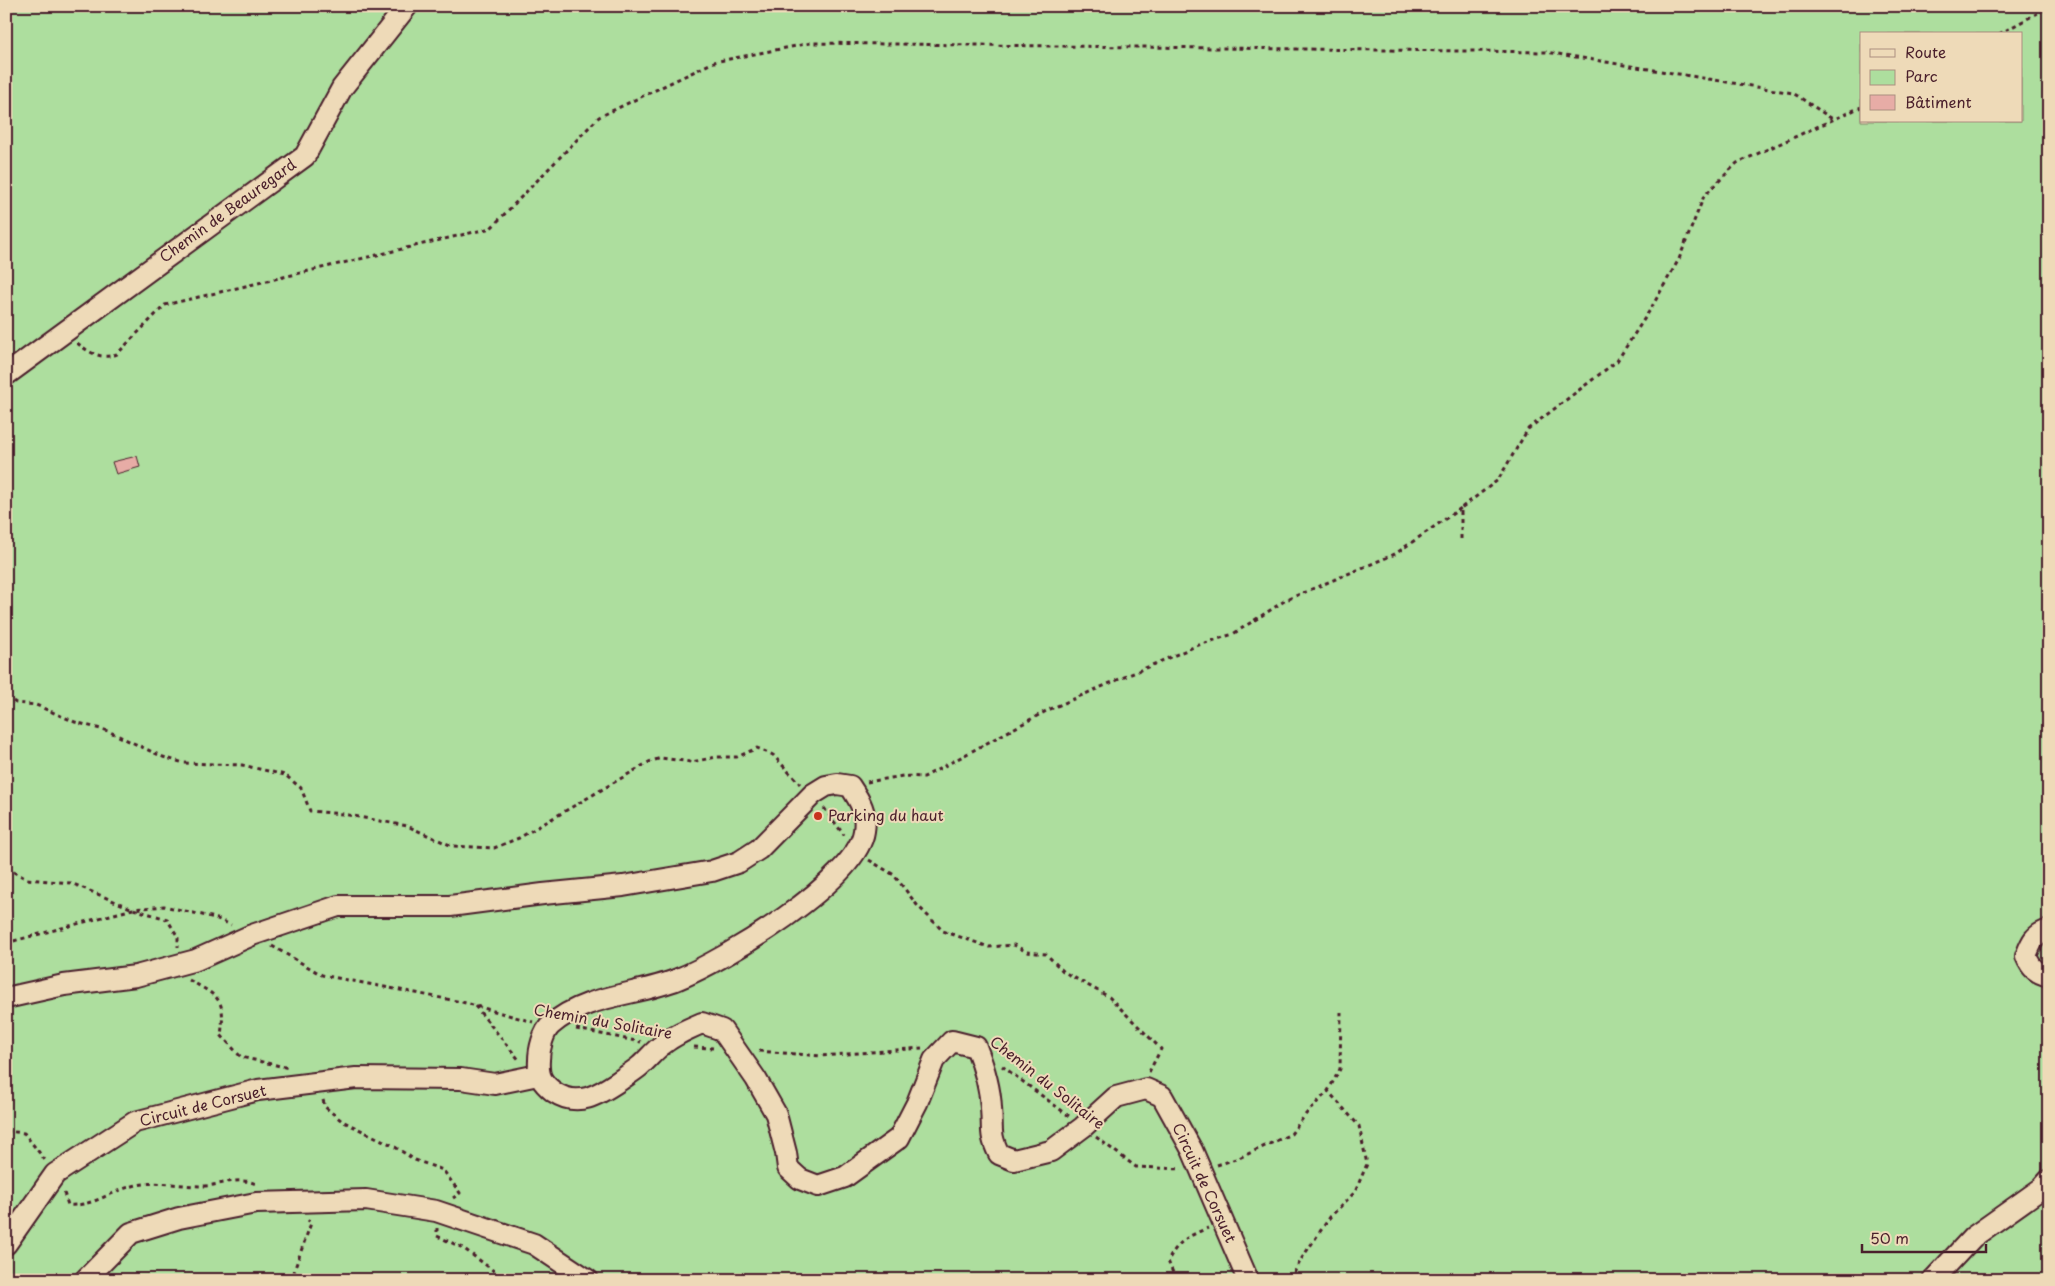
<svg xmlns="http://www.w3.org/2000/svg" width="2055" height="1286" font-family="'Playpen Sans',sans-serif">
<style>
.green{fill:#adde9e;stroke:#7c7e64;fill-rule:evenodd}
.building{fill:#e7aca6;stroke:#4a1f2b}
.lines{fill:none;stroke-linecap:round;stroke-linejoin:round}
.minor-casing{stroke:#4a1f2b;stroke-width:24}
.path{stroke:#4a1f2b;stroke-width:3;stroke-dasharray:4 4;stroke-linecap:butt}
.minor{stroke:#eedab8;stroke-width:20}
.poi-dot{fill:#c8321e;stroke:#eedab8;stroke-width:2}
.labels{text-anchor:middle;stroke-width:4;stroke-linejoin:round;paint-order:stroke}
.street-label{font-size:15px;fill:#4a1f2b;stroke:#eedab8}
.poi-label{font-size:15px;fill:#4a1f2b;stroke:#eedab8;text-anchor:start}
</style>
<rect width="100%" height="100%" fill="#edd1b4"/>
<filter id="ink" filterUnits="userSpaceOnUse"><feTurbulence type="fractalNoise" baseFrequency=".02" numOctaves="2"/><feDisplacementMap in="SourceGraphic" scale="10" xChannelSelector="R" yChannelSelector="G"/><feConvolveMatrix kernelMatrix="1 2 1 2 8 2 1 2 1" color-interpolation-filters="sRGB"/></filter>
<g filter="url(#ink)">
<path class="green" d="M6 6H2049V1280H6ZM1861 34H2021V121H1861Z"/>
<path class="building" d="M137 456 140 467 116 474 112 462Z"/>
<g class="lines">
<g class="minor-casing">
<g id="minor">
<path d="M6 375 305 156 342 88 407 6"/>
<path d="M2049 930C2034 934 2031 943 2026 956 2031 968 2036 973 2049 976"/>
<path d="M6 998 64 985 136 976 196 960 252 935 338 906H450L543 894 623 886 712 871 739 862 759 849 813 794 826 786 837 784 850 786C860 801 867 812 864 831 857 881 723 961 678 979 637 996 586 994 551 1025 543 1032 539 1050 539 1060 538 1076 541 1082 554 1092 578 1108 598 1095 619 1081 626 1076 634 1071 640 1066 648 1059 654 1051 662 1045 674 1035 688 1029 702 1023L722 1030 756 1079 776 1114 786 1153 788 1168 800 1179 818 1186 845 1177 899 1138 917 1103 934 1060 952 1041 976 1047C984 1067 990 1087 991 1108 993 1130 989 1134 999 1154L1014 1160 1051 1151 1083 1127 1116 1097 1146 1089 1162 1096 1192 1150 1248 1280"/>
<path d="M6 1244 55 1174 135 1122 258 1090 356 1078 461 1079 495 1084 538 1075"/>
<path d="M85 1280 131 1233 179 1218 256 1203 366 1200 436 1211 534 1244 588 1280"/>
<path d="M1933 1280 1973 1237 2042 1188 2049 1180"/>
</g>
</g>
<g class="path">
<path d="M1999 34 2049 7"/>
<path d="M77 343C90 353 101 360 117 354L165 305 491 228 599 117 714 62 811 43 1546 52 1793 93 1834 120"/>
<path d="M1461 539V508L1498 480 1528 429 1617 361 1650 310 1679 259 1704 196 1737 163 1861 107"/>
<path d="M6 697 16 703 36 705 75 722 108 731 163 757 184 763 242 765 285 775 301 788 310 811 343 814 407 826 452 846 494 848 519 838 649 762 661 758 691 762 717 757H737L757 748 773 755 800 784"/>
<path d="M867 782 903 776 924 777 1048 710 1196 646 1233 634 1286 600 1395 554 1461 508"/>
<path d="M824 808 844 835"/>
<path d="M869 860 894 875 917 905 943 931 989 947 1014 945 1027 952 1046 954 1064 972 1109 997 1161 1049 1149 1072"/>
<path d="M6 868 27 879 71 883 133 909 167 919 178 937V947"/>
<path d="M6 943 133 909 164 906 215 918 231 925"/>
<path d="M272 946 322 975 462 1002 533 1022"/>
<path d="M189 980C219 997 226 998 221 1035L241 1057 289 1068"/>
<path d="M475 1006 520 1061"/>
<path d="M576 1029 641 1042"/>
<path d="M694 1047 713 1048"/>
<path d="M759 1051 821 1056 922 1048"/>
<path d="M1002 1066 1069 1116"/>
<path d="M323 1100 325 1107 342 1121 392 1145 415 1160 443 1170 460 1193 453 1198"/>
<path d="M6 1131 24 1133 45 1160"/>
<path d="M1096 1137 1136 1167 1182 1169"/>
<path d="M1217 1165 1239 1158 1291 1134 1306 1114 1328 1091 1340 1069 1341 1012"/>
<path d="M64 1193 68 1205C92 1207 109 1192 133 1186 155 1180 179 1186 202 1186 220 1186 240 1175 258 1185"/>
<path d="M437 1228V1236L463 1248 506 1280"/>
<path d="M300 1280 294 1271 311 1223 308 1220"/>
<path d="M1176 1280 1168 1261C1178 1241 1188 1236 1208 1228"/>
<path d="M1290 1280 1302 1258 1330 1217 1355 1192 1367 1164 1359 1126 1328 1091"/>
</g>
<use href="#minor" class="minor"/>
</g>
</g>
<circle class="poi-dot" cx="818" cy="816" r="5"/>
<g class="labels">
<g class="street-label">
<text transform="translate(228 211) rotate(-36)" y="5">Chemin de Beauregard</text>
<text transform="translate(603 1022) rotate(10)" y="5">Chemin du Solitaire</text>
<text transform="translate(1047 1083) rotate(38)" y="5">Chemin du Solitaire</text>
<text transform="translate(203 1106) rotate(-14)" y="5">Circuit de Corsuet</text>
<text transform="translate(1204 1183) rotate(65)" y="5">Circuit de Corsuet</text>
</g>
<g class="poi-label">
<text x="828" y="821">Parking du haut</text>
</g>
</g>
<rect width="2055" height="1286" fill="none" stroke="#eedab8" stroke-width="25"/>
<rect x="12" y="12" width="2030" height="1261" fill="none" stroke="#4a1f2b" stroke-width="2" filter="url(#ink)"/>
<rect x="1860" y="32" width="162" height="90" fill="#eedab8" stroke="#ac8f80"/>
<rect x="1870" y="49" width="25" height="8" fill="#eedab8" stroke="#ac8f80"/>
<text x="1905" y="58" font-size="15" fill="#4a1f2b">Route</text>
<rect x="1870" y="70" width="25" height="15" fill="#adde9e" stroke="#ac8f80"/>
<text x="1905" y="82" font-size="15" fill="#4a1f2b">Parc</text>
<rect x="1870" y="95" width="25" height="15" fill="#e7aca6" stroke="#ac8f80"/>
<text x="1905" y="108" font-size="15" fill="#4a1f2b">Bâtiment</text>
<path d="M1862 1244v8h124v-8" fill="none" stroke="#4a1f2b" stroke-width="2.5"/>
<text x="1870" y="1244" font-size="15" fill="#4a1f2b" stroke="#eedab8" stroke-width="4" paint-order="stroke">50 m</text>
</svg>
